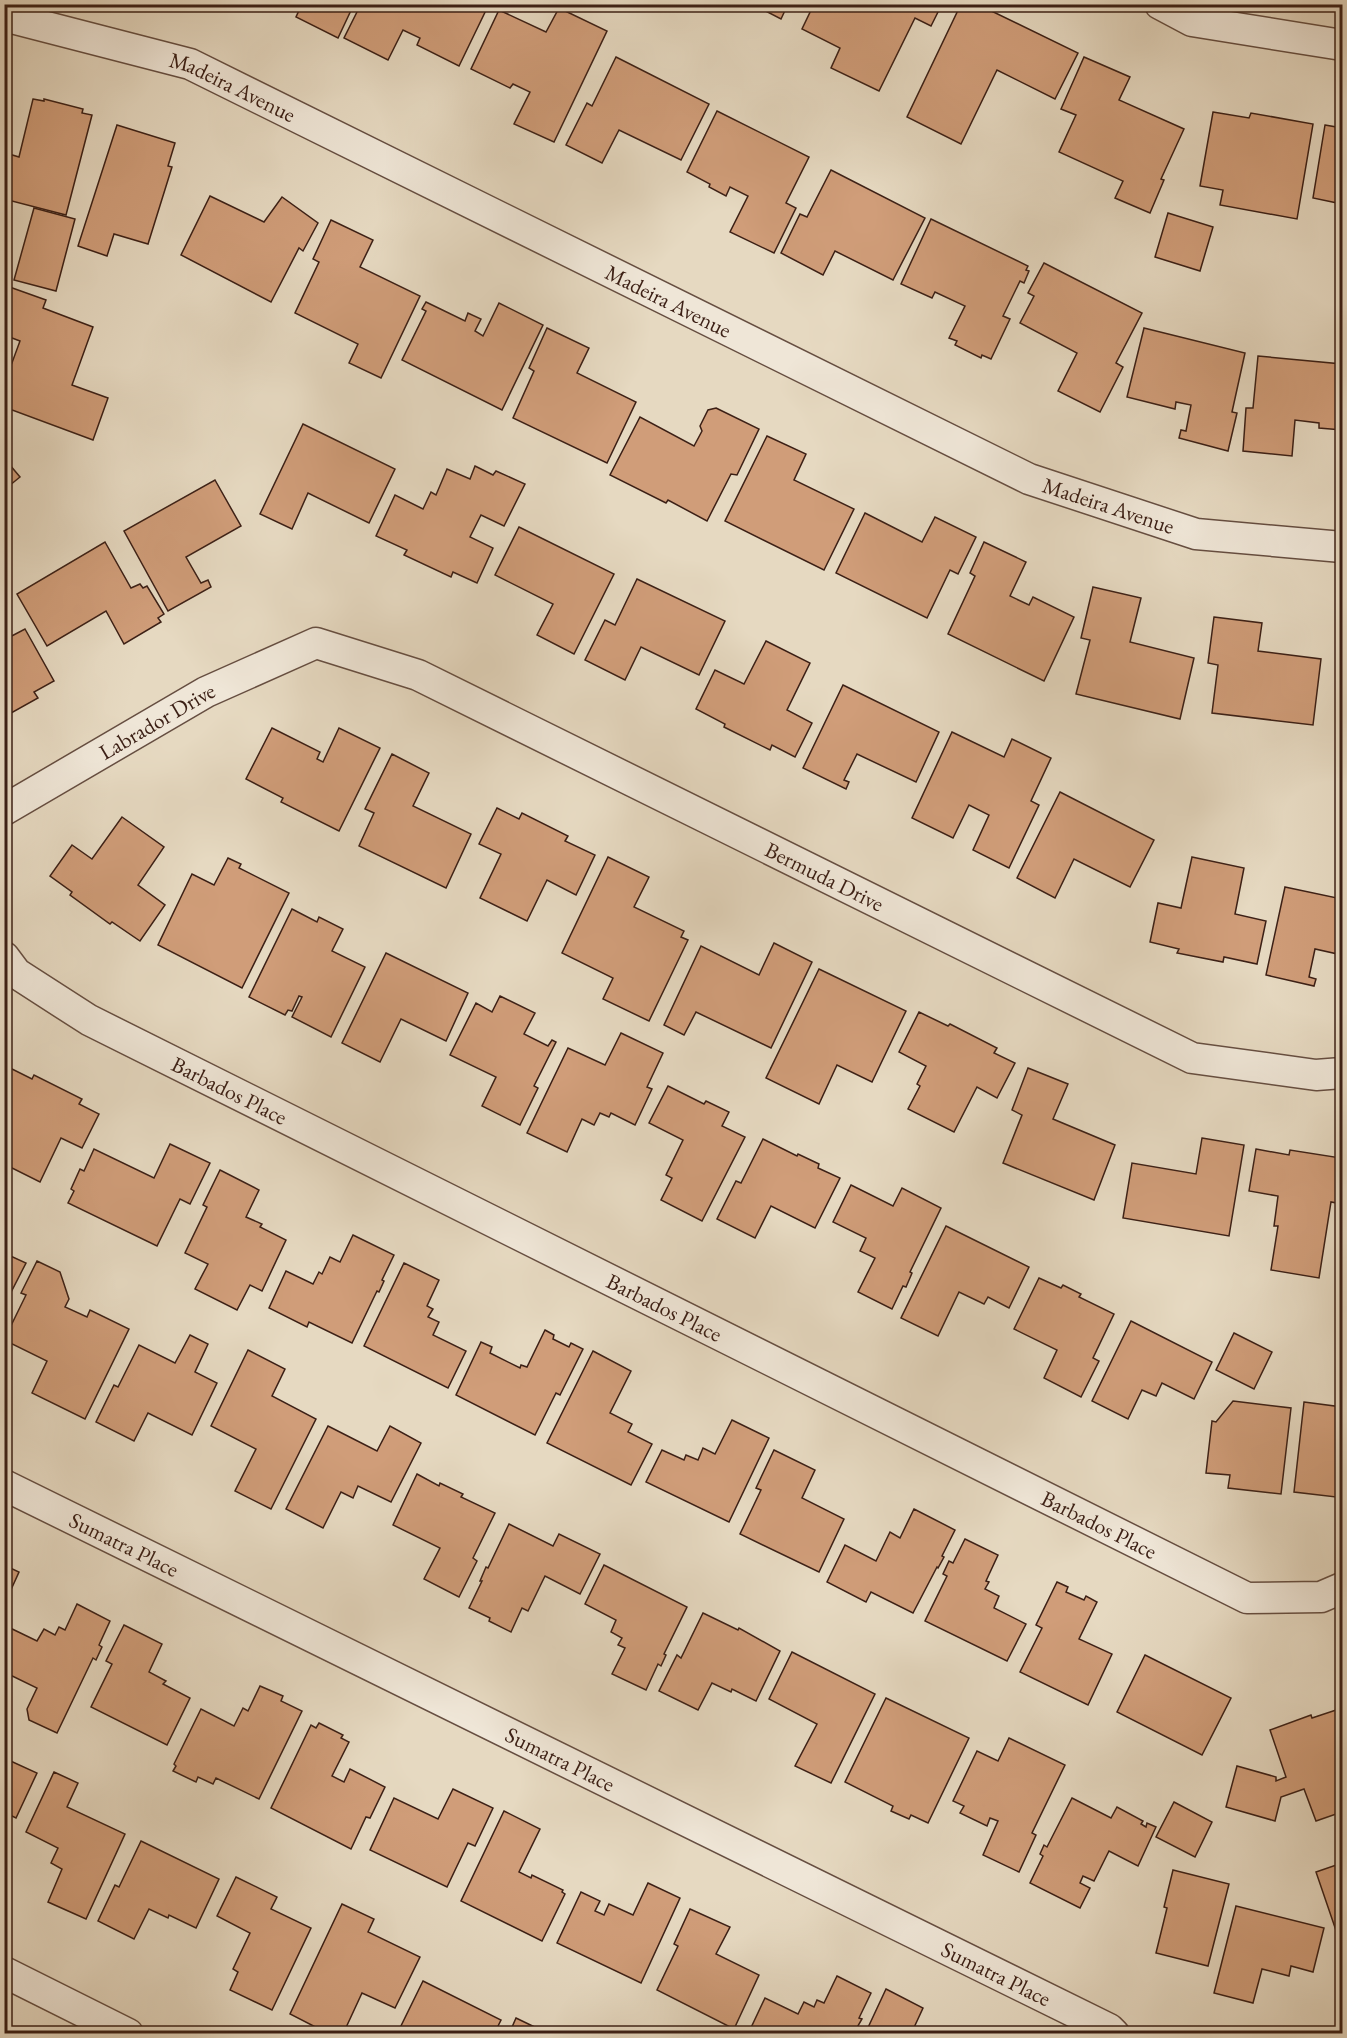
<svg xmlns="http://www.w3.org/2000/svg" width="1347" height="2038" font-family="'EB Garamond',serif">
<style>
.building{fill:#d09d79;stroke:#3c2016;stroke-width:1.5}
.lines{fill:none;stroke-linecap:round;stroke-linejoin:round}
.minor-casing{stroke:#664e41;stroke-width:33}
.minor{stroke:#efe6d7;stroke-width:30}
.labels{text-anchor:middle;stroke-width:6;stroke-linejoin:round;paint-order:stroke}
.street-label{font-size:22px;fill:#3c2016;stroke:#efe6d7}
</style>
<rect width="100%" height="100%" fill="#e6d9c1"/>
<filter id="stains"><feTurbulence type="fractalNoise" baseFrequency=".00333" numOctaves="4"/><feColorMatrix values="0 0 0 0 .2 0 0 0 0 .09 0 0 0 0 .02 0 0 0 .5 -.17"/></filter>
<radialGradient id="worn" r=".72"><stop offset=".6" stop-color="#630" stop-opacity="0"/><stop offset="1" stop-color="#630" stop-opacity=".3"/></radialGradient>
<g class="building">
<path d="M302 4H354L338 38 296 17Z"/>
<path d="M361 4H489L459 66 417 45 420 38 403 30 388 60 344 38Z"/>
<path d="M752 4H788L781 19Z"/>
<path d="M814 4H942L931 26 915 18 879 91 831 68 840 48 802 29Z"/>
<path d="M961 4H977L1078 53 1055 99 997 70 961 144 907 117Z"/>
<path d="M559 8 607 31 554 142 514 124 530 92 513 84 510 88 471 69 499 10 546 32Z"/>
<path d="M616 57 709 104 681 160 619 130 602 163 566 145 587 103 592 106Z"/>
<path d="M1084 57 1130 77 1119 100 1184 129 1161 179 1164 180 1150 213 1115 198 1123 181 1059 152 1076 115 1061 109Z"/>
<path d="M33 99 44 101V99L83 109 82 113 92 115 66 215 4 199V173L9 154 19 157Z"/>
<path d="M717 111 809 157 786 203 796 208 774 253 730 232 748 196 730 187 726 196 709 187 710 184 687 172Z"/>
<path d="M1213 112 1249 118 1251 113 1313 124 1297 219 1220 205 1223 190 1200 186Z"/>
<path d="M117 125 175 143 168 166 172 167 148 244 114 234 107 256 78 246Z"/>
<path d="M1325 125 1342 128V204L1313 198Z"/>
<path d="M831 170 925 218 893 280 835 251 823 275 781 253 800 214 807 217Z"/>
<path d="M210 196 264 222 282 197 318 223 303 251 299 248 271 302 181 255Z"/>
<path d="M34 208 75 219 56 291 14 280Z"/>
<path d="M1168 213 1213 227 1200 271 1155 257Z"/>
<path d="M931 219 1028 266 1026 270 1029 271 1024 283 1020 281 1003 316 1010 319 991 359 982 355 981 358 955 345 957 341 949 338 965 306 935 292 932 298 901 284Z"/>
<path d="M331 220 373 240 360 267 420 296 381 378 349 363 358 344 295 313 319 262 313 259Z"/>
<path d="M1044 263 1142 313 1116 363 1123 367 1100 412 1058 391 1077 353 1020 323 1034 296 1028 293Z"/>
<path d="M4 285 46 300 43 308 93 327 72 385 108 398 93 440 4 407V370L9 371 20 341 4 335Z"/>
<path d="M426 302 465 321 468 313 481 319 475 331 483 336 499 303 543 325 502 410 402 360 426 311 422 309Z"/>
<path d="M547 328 589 348 577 373 636 402 607 463 513 418 534 371 529 368Z"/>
<path d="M1144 328 1245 353 1232 412 1237 413 1228 451 1179 438 1181 430 1186 431 1191 405 1176 402 1175 409 1127 397Z"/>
<path d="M1258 356 1342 364V430L1319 428V423L1295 420 1292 456 1243 451 1246 408H1253Z"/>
<path d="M716 408 759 429 737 475 731 474 707 521 668 500 666 503 610 475 640 417 694 446 702 431 700 426 708 410Z"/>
<path d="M303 424 395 469 369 523 308 493 292 529 260 514Z"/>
<path d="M767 436 806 454 794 480 854 509 824 570 725 521Z"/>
<path d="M4 458 20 477 4 490Z"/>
<path d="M475 466 493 475 496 471 525 484 504 526 481 515 470 537 493 548 477 583 453 572 451 577 404 555 407 550 376 536 395 495 423 509 431 492 436 495 447 469 470 479Z"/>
<path d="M215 480 241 526 186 557 201 583 208 580 211 587 168 611 124 531Z"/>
<path d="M865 513 922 542 935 517 976 537 958 574 950 570 927 618 836 573Z"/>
<path d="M519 527 614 574 574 654 537 635 553 604 495 575Z"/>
<path d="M105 542 131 588 140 584 143 588 147 586 164 614 158 618 161 622 124 644 106 611 47 646 17 594Z"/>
<path d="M984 542 1026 562 1010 596 1029 605 1033 597 1074 617 1044 681 948 634 975 576 970 573Z"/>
<path d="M637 579 725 621 699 675 641 647 625 680 585 660 605 620 615 625Z"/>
<path d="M1093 587 1141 598 1130 642 1194 658 1180 719 1076 694 1090 640 1081 638Z"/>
<path d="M1214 617 1262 623 1258 651 1321 659 1313 725 1212 713 1218 665 1208 663Z"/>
<path d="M25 629 54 681 34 692 38 698 4 717V640Z"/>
<path d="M766 641 810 663 787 710 812 723 795 757 772 745 770 750 724 727 725 724 696 709 715 670 744 684Z"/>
<path d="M843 685 939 732 916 782 857 754 844 780 849 782 846 789 803 768Z"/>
<path d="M272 728 320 752 317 759 323 762 339 728 380 748 339 831 281 802 283 798 246 779Z"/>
<path d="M952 732 1004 757 1012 739 1051 758 1031 801 1039 805 1009 868 973 850 989 815 969 805 953 838 912 818Z"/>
<path d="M392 754 429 773 413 806 471 834 446 888 359 846 374 813 365 809Z"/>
<path d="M1060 792 1154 840 1130 887 1074 859 1055 898 1017 878Z"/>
<path d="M497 808 519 819 522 813 568 836 565 841 595 855 576 895 547 880 527 921 480 898 501 854 479 844Z"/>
<path d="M122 817 164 847 138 885 165 905 140 941 112 922 110 924 70 895 72 892 50 876 72 845 92 859Z"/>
<path d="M608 857 649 877 634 907 684 931 681 937 688 940 649 1021 603 999 613 978 562 953Z"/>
<path d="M1192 857 1244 868 1235 914 1266 921 1257 964 1224 957 1223 962 1177 953 1179 949 1150 942 1158 903 1181 908Z"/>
<path d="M228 858 241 864 239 868 289 893 242 988 158 945 192 874 214 885Z"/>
<path d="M1285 887 1342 899V955L1315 949 1309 977 1316 979 1314 986 1266 975Z"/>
<path d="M292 909 317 922 319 917 343 929 332 951 365 967 331 1037 292 1017 302 997 299 996 292 1011 288 1010 285 1015 249 997Z"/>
<path d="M774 943 812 962 771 1048 696 1012 684 1035 664 1025 701 946 759 975Z"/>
<path d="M386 953 468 993 446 1041 401 1019 380 1062 342 1043Z"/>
<path d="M819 969 906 1011 872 1082 837 1065 819 1104 766 1078Z"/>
<path d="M500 996 535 1013 524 1034 548 1046 552 1040 556 1042 534 1086 538 1088 520 1125 482 1106 496 1077 450 1055 476 1003 492 1012Z"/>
<path d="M919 1012 948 1026 950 1024 997 1048 994 1053 1015 1063 997 1098 977 1087 954 1132 908 1109 920 1086 917 1084 926 1066 899 1052Z"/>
<path d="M621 1033 663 1053 647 1087 652 1089 635 1125 611 1113 609 1117 600 1113 594 1125 582 1119 567 1152 527 1133 568 1048 605 1065Z"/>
<path d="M4 1065 32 1079 34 1075 82 1099 79 1104 99 1114 82 1148 61 1138 40 1182 4 1164V1138L7 1132 5 1131 11 1117 4 1114Z"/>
<path d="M1028 1068 1068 1084 1053 1119 1115 1145 1094 1200 1003 1163 1022 1115 1012 1110Z"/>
<path d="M668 1086 704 1104 706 1101 729 1112 722 1126 745 1137 702 1221 661 1200 672 1178 666 1175 683 1140 649 1123Z"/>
<path d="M1202 1138 1244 1145 1229 1236 1123 1218 1132 1163 1196 1174Z"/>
<path d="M763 1139 797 1156 798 1154 819 1164 818 1168 840 1178 815 1228 771 1206 755 1238 717 1219 736 1181 741 1183Z"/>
<path d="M170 1144 210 1163 190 1204 180 1199 157 1246 68 1203 74 1191 71 1189 80 1169 84 1171 94 1149 154 1178Z"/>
<path d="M1256 1149 1289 1155 1290 1150 1341 1158 1339 1166H1342V1204L1331 1202 1319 1278 1271 1270 1278 1226H1274L1278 1196 1249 1191Z"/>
<path d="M220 1170 259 1190 246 1217 262 1224 260 1227 286 1240 262 1291 250 1285 237 1310 195 1289 208 1264 185 1253 207 1207 203 1205Z"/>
<path d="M851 1185 893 1206 902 1188 941 1208 910 1272 912 1273 906 1287 903 1286 892 1309 858 1292 875 1258 860 1251 866 1238 833 1222Z"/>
<path d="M946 1226 1029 1267 1009 1308 988 1297 984 1304 959 1292 938 1336 901 1318Z"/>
<path d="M353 1235 394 1255 382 1280 384 1281 379 1292 377 1291 352 1343 309 1322 307 1327 269 1308 286 1271 313 1284 319 1272 322 1274 330 1257 340 1262Z"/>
<path d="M4 1253 26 1263 4 1306Z"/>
<path d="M37 1261 60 1272 69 1299 65 1307 87 1317 90 1310 129 1329 85 1419 32 1393 47 1361 4 1340 26 1295 21 1293Z"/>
<path d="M404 1263 439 1280 427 1306 433 1309 428 1317 439 1322 433 1335 466 1351 448 1388 364 1346Z"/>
<path d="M1039 1278 1061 1288 1063 1285 1081 1294 1079 1297 1114 1314 1093 1358 1099 1361 1081 1397 1044 1378 1057 1350 1014 1329Z"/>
<path d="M1131 1321 1212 1362 1194 1399 1162 1383 1156 1396 1142 1390 1128 1419 1092 1401Z"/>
<path d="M545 1330 554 1335 553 1339 569 1347 571 1343 583 1349 560 1395 556 1393 535 1435 456 1395 481 1342 492 1347 490 1353 520 1368 521 1365 527 1367Z"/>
<path d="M1234 1333 1272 1352 1254 1389 1216 1370Z"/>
<path d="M190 1335 208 1344 195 1372 217 1383 192 1435 148 1413 134 1441 96 1422 114 1385 118 1387 139 1345 175 1363Z"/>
<path d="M248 1350 285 1369 272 1396 316 1419 271 1509 235 1491 256 1449 211 1426Z"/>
<path d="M593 1351 631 1371 610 1413 632 1424 628 1432 652 1444 631 1485 547 1443Z"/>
<path d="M1233 1401 1291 1408 1281 1494 1228 1488 1230 1475 1206 1473 1212 1421 1216 1422Z"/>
<path d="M1304 1402 1342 1407V1461H1340L1336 1497 1294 1492Z"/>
<path d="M732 1420 769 1438 729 1522 646 1482 662 1450 684 1460 686 1455 698 1460 703 1448 715 1454Z"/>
<path d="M328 1426 377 1451 390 1426 421 1443 391 1502 358 1486 353 1498 341 1492 323 1528 286 1509Z"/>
<path d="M774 1450 815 1470 802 1498 844 1519 819 1572 740 1534 761 1490 756 1488Z"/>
<path d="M417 1474 439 1486 440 1483 463 1494 461 1497 495 1513 473 1558 477 1561 459 1597 424 1579 440 1548 393 1525Z"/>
<path d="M914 1509 955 1530 942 1556 944 1557 938 1568 937 1567 913 1613 871 1592 866 1602 827 1582 845 1545 876 1561 890 1532 900 1538Z"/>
<path d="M509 1524 553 1546 559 1534 600 1554 580 1594 545 1576 528 1611 522 1608 511 1632 489 1621 490 1618 469 1608 482 1581H480L486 1567 488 1568Z"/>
<path d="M965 1539 998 1555 986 1581 989 1582 985 1589 999 1596 994 1608 1026 1624 1007 1661 925 1621 947 1576 943 1574 949 1561 953 1563Z"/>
<path d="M4 1565 19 1572 4 1605Z"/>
<path d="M604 1565 687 1607 664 1654 666 1655 661 1666 658 1664 646 1690 612 1674 625 1648 618 1645 622 1638 611 1632 616 1620 585 1604Z"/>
<path d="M1057 1582 1068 1587 1066 1592 1084 1600 1086 1596 1097 1602 1079 1639 1112 1654 1088 1705 1020 1672 1042 1628 1036 1625Z"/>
<path d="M77 1604 110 1621 99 1645 102 1647 96 1660 93 1658 57 1733 29 1720 27 1709 37 1688 4 1672V1628L6 1626 37 1641 44 1629 55 1635 59 1627 65 1630Z"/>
<path d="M703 1613 738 1630 739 1628 780 1651 756 1701 732 1689 731 1692 712 1683 698 1710 659 1691 677 1655 681 1658Z"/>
<path d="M124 1625 162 1644 149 1672 166 1681 163 1684 190 1698 167 1745 91 1707 112 1664 106 1661Z"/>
<path d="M792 1652 875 1694 831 1783 795 1766 817 1724 769 1699Z"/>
<path d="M1145 1655 1231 1698 1202 1755 1117 1712Z"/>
<path d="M260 1686 283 1696 281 1701 302 1711 259 1799 216 1778 213 1784 198 1777 196 1782 173 1771 176 1766 174 1764 201 1709 234 1726 243 1708 248 1711Z"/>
<path d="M886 1698 969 1738 928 1823 911 1815 909 1819 891 1811 893 1806 845 1782Z"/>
<path d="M1342 1708V1812L1316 1821 1304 1789 1281 1797 1275 1821 1226 1807 1237 1766 1276 1777V1781L1286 1777 1270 1730 1311 1715 1312 1718Z"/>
<path d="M319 1723 343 1735 341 1738 349 1742 332 1776 344 1782 350 1769 385 1787 370 1818 366 1817 351 1849 271 1808 311 1725 316 1728Z"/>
<path d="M1009 1738 1065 1765 1032 1833 1036 1835 1019 1872 983 1855 998 1821 990 1818 987 1826 960 1813 964 1806 953 1801 977 1751 998 1761Z"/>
<path d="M4 1758 37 1773 16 1818 4 1812Z"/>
<path d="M54 1772 78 1783 67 1807 125 1834 86 1919 48 1902 62 1869 51 1863 58 1848 26 1832Z"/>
<path d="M453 1789 493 1808 475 1846 468 1843 447 1887 370 1850 394 1798 438 1819Z"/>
<path d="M1072 1798 1111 1818 1117 1807 1143 1821 1141 1824 1146 1827 1147 1823 1156 1827 1138 1866 1109 1851 1094 1881 1083 1876 1080 1883 1090 1888 1080 1908 1030 1883 1043 1856 1040 1854 1044 1845 1047 1847Z"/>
<path d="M1174 1802 1212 1822 1195 1857 1156 1837Z"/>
<path d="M504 1811 540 1829 519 1872 531 1878 532 1875 563 1890 562 1892 565 1894 542 1941 461 1901Z"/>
<path d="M141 1841 219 1879 196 1928 169 1915 168 1918 149 1909 134 1939 98 1921 115 1885 119 1887Z"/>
<path d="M1342 1863V1948L1316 1872Z"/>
<path d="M1173 1870 1229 1884 1208 1966 1156 1953 1167 1908 1164 1907Z"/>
<path d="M236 1877 277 1897 271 1909 311 1928 272 2010 230 1990 238 1972 233 1969 250 1933 217 1916Z"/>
<path d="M648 1883 680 1898 641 1983 557 1943 581 1892 600 1901 595 1911 604 1915 609 1904 633 1915Z"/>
<path d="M342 1904 374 1919 368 1932 420 1957 395 2008 362 1993 343 2034H329L290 2014Z"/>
<path d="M1236 1906 1324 1928 1313 1972 1291 1966 1289 1976 1262 1969 1253 2003 1214 1993Z"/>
<path d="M690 1909 730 1927 716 1954 759 1975 734 2029 657 1990 678 1946 674 1944Z"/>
<path d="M837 1976 871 1993 859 2018 862 2019 855 2031 853 2030 851 2034H748L765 1998 798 2014 804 2002 814 2007 817 2000 824 2003Z"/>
<path d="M423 1981 501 2020 494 2034H397Z"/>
<path d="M886 1989 923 2008 911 2034H865Z"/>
<path d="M516 2018 549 2034H509Z"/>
</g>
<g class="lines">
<g class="minor-casing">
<g id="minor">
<path d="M1160 4 1192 21 1342 45"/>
<path id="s1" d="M4 16 190 64 1029 479 1196 534 1342 547"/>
<path id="s2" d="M4 810 206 692 316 643 418 675 1192 1058 1316 1075 1342 1073"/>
<path id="s3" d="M4 957 16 973 89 1020 1247 1598 1321 1597 1342 1588"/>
<path id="s4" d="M4 1485 1109 2029 1114 2034"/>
<path d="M4 1972 128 2034"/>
</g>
</g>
<use href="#minor" class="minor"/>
</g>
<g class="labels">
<g class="street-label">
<text dy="8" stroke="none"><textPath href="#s1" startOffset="240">Madeira Avenue</textPath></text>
<text dy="8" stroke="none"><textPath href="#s1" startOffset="726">Madeira Avenue</textPath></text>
<text dy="8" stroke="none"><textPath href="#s1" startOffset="1212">Madeira Avenue</textPath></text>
<text dy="8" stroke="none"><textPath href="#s2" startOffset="177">Labrador Drive</textPath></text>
<text dy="8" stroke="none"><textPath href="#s2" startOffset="915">Bermuda Drive</textPath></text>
<text dy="8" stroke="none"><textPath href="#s3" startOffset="264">Barbados Place</textPath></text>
<text dy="8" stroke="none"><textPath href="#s3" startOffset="750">Barbados Place</textPath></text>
<text dy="8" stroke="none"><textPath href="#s3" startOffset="1236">Barbados Place</textPath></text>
<text dy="8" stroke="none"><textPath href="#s4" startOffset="134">Sumatra Place</textPath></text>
<text dy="8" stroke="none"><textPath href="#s4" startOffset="620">Sumatra Place</textPath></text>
<text dy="8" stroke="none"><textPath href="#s4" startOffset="1106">Sumatra Place</textPath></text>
</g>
</g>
<rect width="1347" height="2038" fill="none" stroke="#e6d9c1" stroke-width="24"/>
<rect x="6" y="6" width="1335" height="2026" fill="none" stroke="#3c2016" stroke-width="3"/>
<rect x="12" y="12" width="1323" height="2014" fill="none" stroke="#3c2016" stroke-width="1.5"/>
<rect width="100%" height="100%" filter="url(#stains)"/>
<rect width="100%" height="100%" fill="url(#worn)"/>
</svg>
